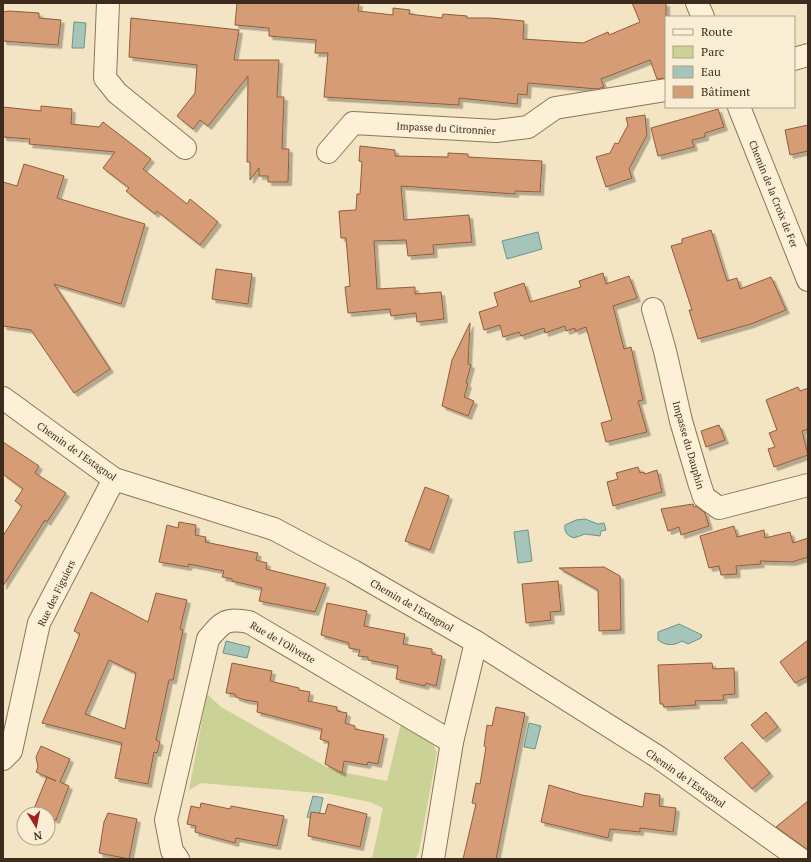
<svg xmlns="http://www.w3.org/2000/svg" width="811" height="862" font-family="'PT Serif',serif">
<style>
.green{fill:#cbd295}
.water{fill:#a5c5bb;stroke:#6b958a}
.building{fill:#d59c75;stroke:#915c3a;fill-rule:evenodd;filter:url(#shadow)}
.lines{fill:none;stroke-linecap:round;stroke-linejoin:round}
.minor-casing{stroke:#8f7557;stroke-width:24}
.minor{stroke:#fcf1d7;stroke-width:22}
.labels{text-anchor:middle;stroke-width:3;stroke-linejoin:round;paint-order:stroke}
.street-label{font-size:10px;fill:#3d2c1d;stroke:#f9eed3}
</style>
<defs>
<filter id="shadow"><feDropShadow dx="3.5" dy="3.5" stdDeviation="0" flood-color="#0004"/></filter>
</defs>
<rect width="100%" height="100%" fill="#f3e4c3"/>
<path class="green" d="M207 694 221 707 332 770 387 781 401 723 432 742 437 752 419 852 415 859H372L383 808 370 802 330 794 201 783 189 790Z"/>
<g class="water">
<path d="M74 22 86 23 84 48H72Z"/>
<path d="M538 232 542 249 507 259 502 241Z"/>
<path d="M585 519 598 524 604 523 606 530 601 531 600 536 585 534 574 538C568 536 564 533 565 525L576 520Z"/>
<path d="M528 530 532 561 518 563 514 532Z"/>
<path d="M679 624 702 635 701 638 688 644 682 641C674 646 666 646 658 640V632Z"/>
<path d="M226 641 250 647 247 658 223 653Z"/>
<path d="M529 723 541 726 535 749 524 747Z"/>
<path d="M313 796 323 798 318 820 307 817Z"/>
</g>
<g class="building">
<path d="M237 3H359L358 11 393 15V8L410 10 409 14 442 18 443 14 467 16V18H490L524 21 523 39 583 43 608 32 609 35 640 22 632 3H666V78L657 79 650 60 601 79 604 87 597 89 528 83 527 95 518 94 517 104 459 98V105L324 97 328 53H315L316 40 269 36V28L235 25Z"/>
<path d="M9 11 39 13V18L61 20 58 45 3 41V12Z"/>
<path d="M131 18 239 30 234 60H279L277 97H284L282 149H289L288 182H268V176H259V168L250 180V162H247L248 76 208 126 200 120 193 129 177 116 195 93 197 65 129 57Z"/>
<path d="M41 106 72 109 71 124 99 127 103 122 151 159 143 169 187 204 190 199 218 222 200 245 157 211 155 214 126 191 129 188 103 168 115 152 29 144 30 139 3 137V107L41 111Z"/>
<path d="M718 109 724 127 705 133V137L692 140 694 147 658 156 651 128Z"/>
<path d="M645 115 647 135 629 169 632 178 606 187 596 157 610 153 615 143 618 144 628 125 626 118Z"/>
<path d="M808 125V151L790 155 785 130Z"/>
<path d="M360 146 395 150V156L448 157V153L468 154V157L542 161 540 192 515 191V194L401 186 404 220 469 215 472 242 433 245 434 254 408 256 406 240 374 241 377 289 415 287V294L441 292 444 319 417 322 416 313 391 316 390 309 348 313 345 287 350 286 346 238H341L339 211 356 210 357 194H360L362 162 359 161Z"/>
<path d="M24 164 64 176 57 198 145 224 121 304 54 284 110 369 74 393 31 330 3 326V182L17 186Z"/>
<path d="M711 230 727 281 737 278 740 289 771 277 786 310 751 324 698 339 689 310H692L671 246 682 243V239Z"/>
<path d="M216 269 252 274 248 304 212 299Z"/>
<path d="M603 273 606 284 629 276 637 298 613 306 624 349 631 347 643 400 638 401 647 432 606 442 601 423 612 420 586 327 575 331V328L566 331 565 326 545 333 544 328 521 336 519 332 503 337 500 325 484 330 479 312 498 306 494 293 524 283 530 302 581 287 579 281Z"/>
<path d="M470 323 468 364 471 365 466 383 468 384 464 397 474 401 468 416 442 406 452 360Z"/>
<path d="M798 387 800 391 808 388V429L802 431 808 455 774 467 768 449 775 447 769 433 777 430 766 400Z"/>
<path d="M719 425 725 440 706 447 701 431Z"/>
<path d="M3 442 39 466 35 473 66 493 47 522 45 520 3 586V536L22 506 15 501 23 489 3 474Z"/>
<path d="M638 467 640 473 644 472 645 474 657 470 662 492 613 506 607 482 618 479 616 473Z"/>
<path d="M425 487 449 496 430 550 405 541Z"/>
<path d="M693 504 694 507 696 506 705 513 709 526 681 535 679 527 668 531 661 509Z"/>
<path d="M179 522 196 525 195 535 206 537 205 542 258 553 256 560 267 563 266 569 326 584 315 612 259 601 262 588 232 581V579L222 577 224 571 189 564 188 567 159 562 167 525 178 528Z"/>
<path d="M734 526 737 537 764 530 765 538 790 532 793 543 808 538V557L792 562 760 561 761 564 736 566 737 574 721 575 719 566 709 568 700 536Z"/>
<path d="M604 567 620 576 621 630 599 631 598 590 559 568Z"/>
<path d="M558 581 561 611 550 612 551 620 526 623 522 584Z"/>
<path d="M91 592 148 622 156 593 187 600 180 629 183 630 173 680H169L156 740 160 742 157 753 154 752 148 784 115 778 122 743 42 723 80 634 74 631ZM109 660 136 673 125 729 85 714Z"/>
<path d="M327 603 367 611 364 626 405 634 403 644 432 649V654L442 656 436 686 426 683 425 686 396 679 398 666 368 660V657L358 656 360 650 349 648V643L321 635Z"/>
<path d="M808 640V676L795 683 780 662Z"/>
<path d="M232 663 272 671 270 681 299 688V690L310 692 308 701 337 707V711L347 713 345 723 355 726V729L384 735 378 764 368 762 367 765 344 761 342 773 325 764 329 742 320 739 322 729 257 712 258 702 245 700 236 697 235 694 226 693Z"/>
<path d="M712 663 713 669 734 668 735 694 723 695 724 700 695 701 696 705 664 707 663 704H660L658 665Z"/>
<path d="M496 707 525 713 496 859H463L476 804 472 803 476 783 480 784 486 747 484 746 487 725 492 726Z"/>
<path d="M766 712 778 727 763 739 751 725Z"/>
<path d="M742 742 770 773 752 789 724 758Z"/>
<path d="M41 746 70 759 60 782 69 786 56 820 48 817V814H41L33 811 47 777 56 781 36 772 38 767 36 757Z"/>
<path d="M549 785 582 795 643 807 645 793 660 795 659 806 676 808 673 832 640 828V832L610 829 608 838 541 822Z"/>
<path d="M808 801V850L776 827Z"/>
<path d="M201 803 230 809 231 806 284 816 277 846 236 838 235 843 195 832 196 826 187 824 191 806 200 808Z"/>
<path d="M328 804 367 814 360 847 308 836 311 812 325 814Z"/>
<path d="M108 813 137 819 129 859 99 853 104 822Z"/>
</g>
<g class="lines">
<g class="minor-casing">
<g id="minor">
<path d="M108 3 105 78 117 93 185 148"/>
<path d="M697 3 703 17"/>
<path d="M794 59 808 55"/>
<path d="M739 107 808 280"/>
<path d="M328 152 353 123 496 131 528 127 555 108 666 90"/>
<path d="M653 309 665 351 681 421 699 482 704 497 719 508 808 485"/>
<path d="M3 398 114 479 274 529 353 571 476 642 658 757 800 859"/>
<path d="M3 759 11 751 39 623 114 479"/>
<path d="M178 859 172 851 166 820 208 639C223 621 226 618 249 622L452 742"/>
<path d="M433 859 452 742 476 642"/>
</g>
</g>
<use href="#minor" class="minor"/>
</g>
<g class="labels">
<g class="street-label">
<text transform="translate(446 128) rotate(3)" y="4">Impasse du Citronnier</text>
<text transform="translate(774 194) rotate(68)" y="4">Chemin de la Croix de Fer</text>
<text transform="translate(689 445) rotate(74)" y="4">Impasse du Dauphin</text>
<text transform="translate(77 451) rotate(35)" y="4">Chemin de l'Estagnol</text>
<text transform="translate(56 593) rotate(-64)" y="4">Rue des Figuiers</text>
<text transform="translate(412 605) rotate(30)" y="4">Chemin de l'Estagnol</text>
<text transform="translate(283 642) rotate(30)" y="4">Rue de l'Olivette</text>
<text transform="translate(686 778) rotate(35)" y="4">Chemin de l'Estagnol</text>
</g>
</g>
<rect width="811" height="862" fill="none" stroke="#3d2c1d" stroke-width="8"/>
<rect x="665" y="16" width="130" height="92" fill="#f9eed3" stroke="#aea08a"/>
<rect x="673" y="29" width="20" height="6" fill="#fcf1d7" stroke="#aea08a"/>
<text x="701" y="36" font-size="12" fill="#3d2c1d">Route</text>
<rect x="673" y="46" width="20" height="12" fill="#cbd295" stroke="#aea08a"/>
<text x="701" y="56" font-size="12" fill="#3d2c1d">Parc</text>
<rect x="673" y="66" width="20" height="12" fill="#a5c5bb" stroke="#aea08a"/>
<text x="701" y="76" font-size="12" fill="#3d2c1d">Eau</text>
<rect x="673" y="86" width="20" height="12" fill="#d59c75" stroke="#aea08a"/>
<text x="701" y="96" font-size="12" fill="#3d2c1d">Bâtiment</text>
<g transform="translate(36 826) rotate(170)"><circle r="19" fill="#f9eed3" stroke="#aea08a"/>
<path d="M0-3L7 15L0 10L-7 15Z" fill="#a42122"/>
<text y="-6" font-size="11" font-weight="bold" text-anchor="middle" fill="#3d2c1d">N</text>
</g>
</svg>
